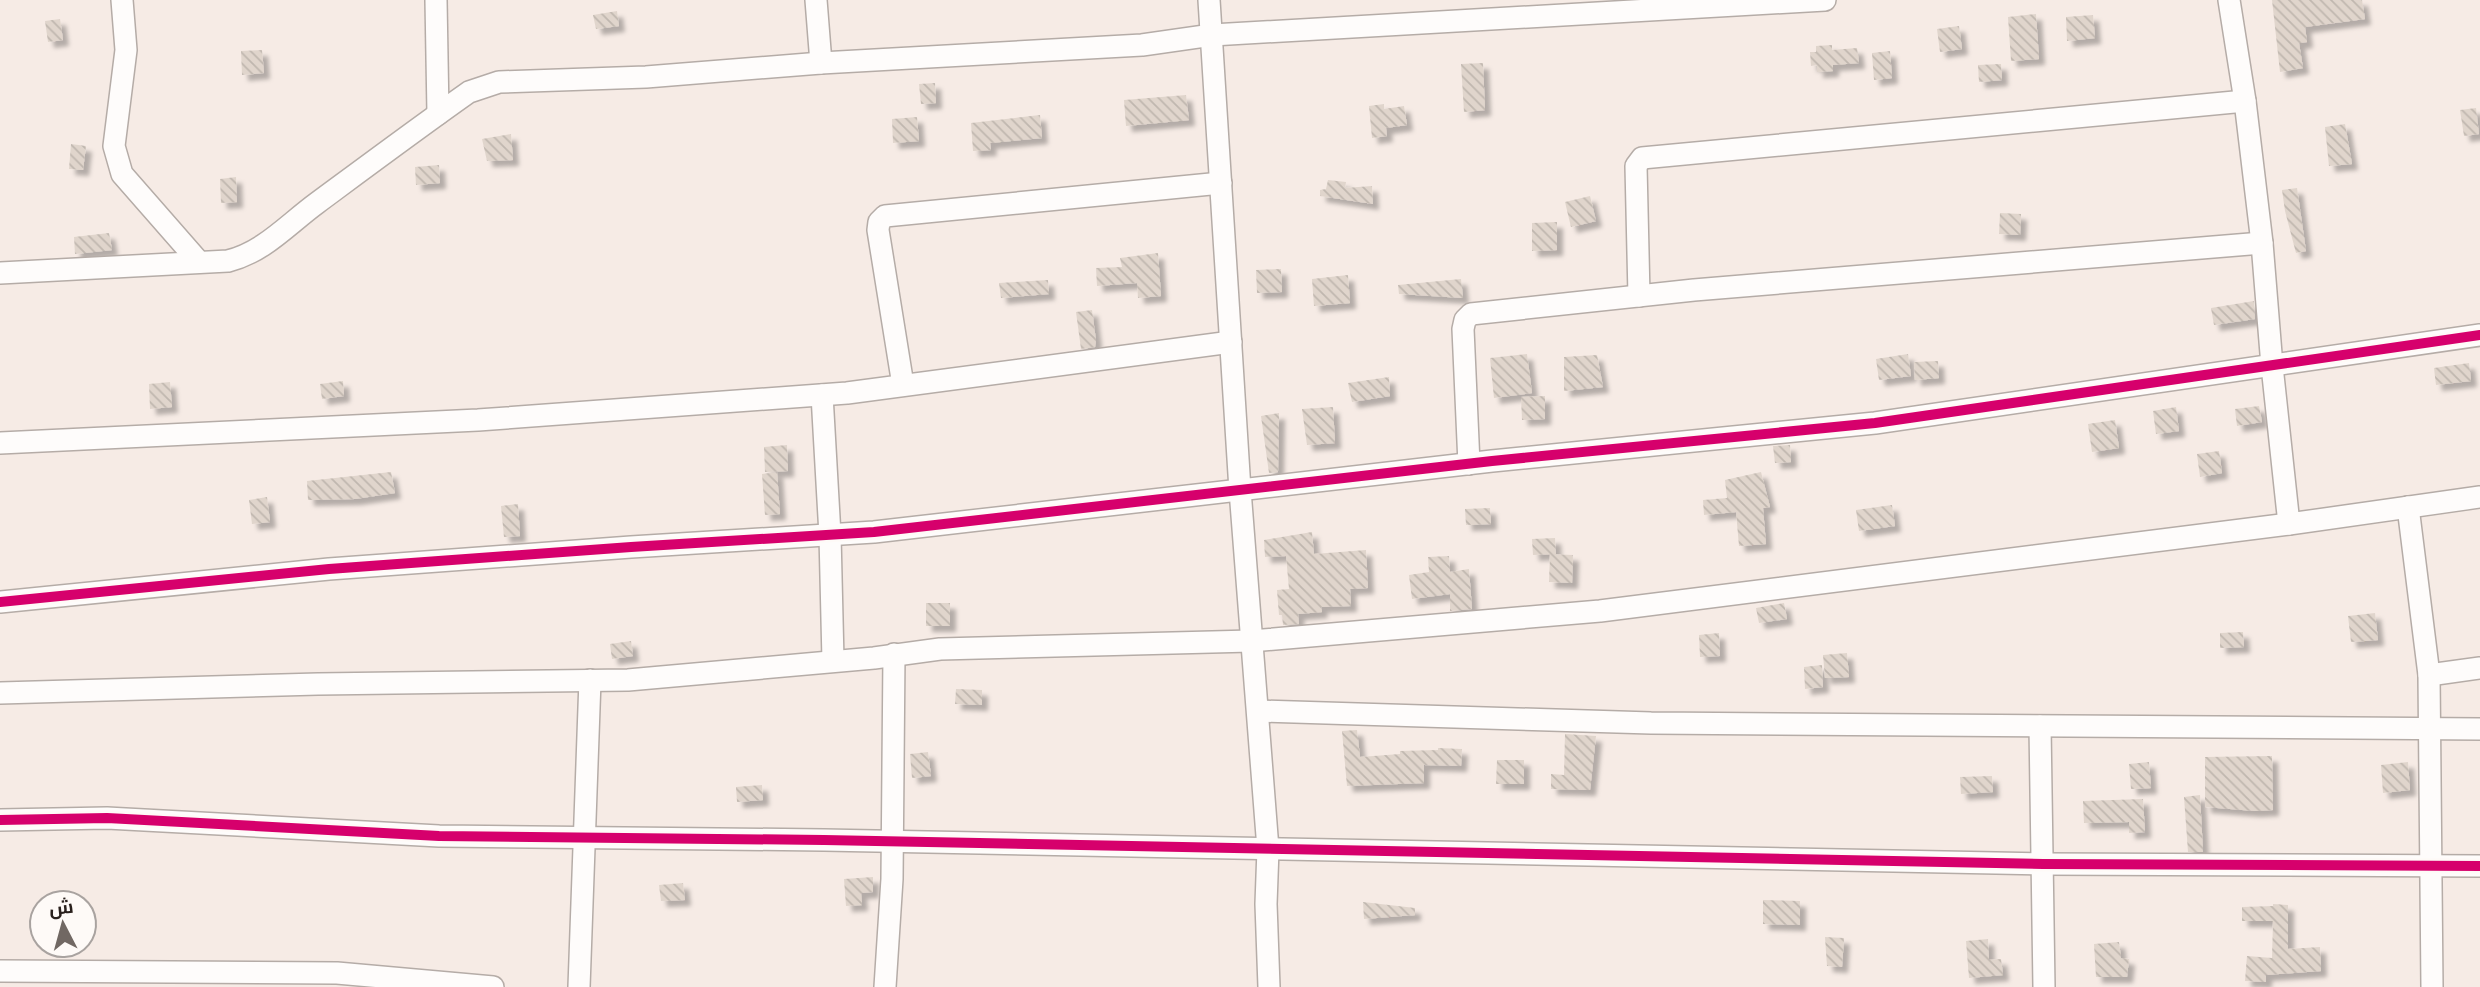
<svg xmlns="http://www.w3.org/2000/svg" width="2480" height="987" font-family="'Sofia Sans Condensed',Cairo,sans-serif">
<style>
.building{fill:url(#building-back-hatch);filter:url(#shadow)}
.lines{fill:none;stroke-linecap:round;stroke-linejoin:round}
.minor-casing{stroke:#b5aca7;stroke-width:24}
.minor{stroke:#fefcfb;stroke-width:21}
.cycleway-casing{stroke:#fefaf7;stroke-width:15}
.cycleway{stroke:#d6006c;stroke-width:10}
</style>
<defs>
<pattern id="building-back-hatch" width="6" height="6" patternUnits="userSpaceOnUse" patternTransform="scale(1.75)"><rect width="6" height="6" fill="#e0d5cc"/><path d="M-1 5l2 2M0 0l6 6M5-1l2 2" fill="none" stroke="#c0b7af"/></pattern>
<filter id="shadow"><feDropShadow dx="6" dy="6" stdDeviation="2" flood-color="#0004"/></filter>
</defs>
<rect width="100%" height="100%" fill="#f6ebe5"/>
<g class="building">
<path d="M2272 0H2362L2365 19 2305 27 2307 42 2299 43 2303 68 2280 72Z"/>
<path d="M617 11 619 26 596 29 593 15Z"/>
<path d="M2036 14 2039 59 2011 61 2008 17Z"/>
<path d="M2093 15 2095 38 2067 41 2066 17Z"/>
<path d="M60 19 63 40 48 42 45 21Z"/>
<path d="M1959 26 1962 49 1940 52 1937 29Z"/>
<path d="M1832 45V50L1857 48 1859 63 1833 65V71L1817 72V65L1811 66 1810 52H1816V46Z"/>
<path d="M262 50 264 73 242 75 241 51Z"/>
<path d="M1890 51 1892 78 1874 80 1872 53Z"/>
<path d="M1483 63 1485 110 1464 112 1461 64Z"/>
<path d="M2001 64 2002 80 1979 82 1978 65Z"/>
<path d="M935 83 936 103 921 104 919 84Z"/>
<path d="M1186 95 1189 120 1126 126 1124 100Z"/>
<path d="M1384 104V109L1404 106 1407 125 1386 128 1387 136 1372 138 1369 106Z"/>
<path d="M2476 108 2479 134 2464 136 2460 110Z"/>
<path d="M1040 115 1042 138 990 143 991 150 973 151 971 123Z"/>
<path d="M917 117 919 141 893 143 892 119Z"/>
<path d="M2345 124 2352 164 2329 166 2325 127Z"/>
<path d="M511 134 513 160 487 161 482 139Z"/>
<path d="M71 144 86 146 83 170 69 169Z"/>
<path d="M439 165 440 183 416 185 415 167Z"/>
<path d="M236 177 237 202 221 203 220 179Z"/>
<path d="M1328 180 1346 182 1345 188 1372 186 1373 204 1320 196V190L1326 189Z"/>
<path d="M2297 188 2306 251 2296 253 2285 211 2282 190Z"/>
<path d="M1590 196 1596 221 1571 227 1565 202Z"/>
<path d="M2000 213 2021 214 2020 235 1999 234Z"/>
<path d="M1557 222V250L1532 251V223Z"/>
<path d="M109 233 112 250 75 254 74 237Z"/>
<path d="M1158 253 1161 296 1138 298 1137 283 1097 286 1096 268 1122 267 1120 258Z"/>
<path d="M1281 269 1282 292 1257 293 1256 270Z"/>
<path d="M1348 275 1350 303 1314 306 1312 279Z"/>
<path d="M1461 279 1463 298 1399 294 1398 285Z"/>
<path d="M1048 280 1049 294 1001 298 999 283Z"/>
<path d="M2254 301 2255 319 2214 325 2211 308Z"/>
<path d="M1092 310 1096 341 1095 347 1081 349 1076 312Z"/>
<path d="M1527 354 1532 393 1494 398 1490 358Z"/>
<path d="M1908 354 1911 376 1879 380 1876 359Z"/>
<path d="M1597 355 1603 387 1564 391V357Z"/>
<path d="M1938 361 1939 378 1915 380 1914 362Z"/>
<path d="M2469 363 2471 381 2436 385 2434 368Z"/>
<path d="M1389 377 1390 396 1352 402 1348 383Z"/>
<path d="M343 381 344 396 322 399 320 384Z"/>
<path d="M170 382 172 407 150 409 149 384Z"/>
<path d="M1545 396V419L1522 420 1521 397Z"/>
<path d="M2259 406 2262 422 2237 426 2235 409Z"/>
<path d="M1333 407 1335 443 1307 445 1302 409Z"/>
<path d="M2176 407 2179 431 2156 434 2153 411Z"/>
<path d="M1279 413 1278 472 1269 473 1261 416Z"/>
<path d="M2115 420 2119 448 2092 452 2088 424Z"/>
<path d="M787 445 788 471 765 472 764 447Z"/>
<path d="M1790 445 1791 462 1775 463 1773 446Z"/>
<path d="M2219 451 2222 473 2200 477 2197 454Z"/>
<path d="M391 472 395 493 355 499 308 500 307 481Z"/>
<path d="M777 472 780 514 765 515 762 474Z"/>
<path d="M1761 472 1770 507 1763 508 1766 544 1739 546 1736 512 1704 515 1703 500 1727 498 1725 480Z"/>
<path d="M267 497 270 522 252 524 249 500Z"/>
<path d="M518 504 520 536 504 537 501 506Z"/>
<path d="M1892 505 1895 526 1859 531 1856 510Z"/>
<path d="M1490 508 1491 524 1466 525 1465 509Z"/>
<path d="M1312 532 1314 554 1366 550 1368 588 1350 589 1351 606 1321 607 1322 612 1298 614 1299 624 1283 625 1282 615H1279L1277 590 1289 589 1286 556 1265 557 1264 540Z"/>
<path d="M1555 538 1556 554 1533 555 1532 539Z"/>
<path d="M1550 554 1573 555 1572 583 1549 582Z"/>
<path d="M1449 556 1450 572 1469 569 1472 609 1450 611V594L1412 599 1409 575 1429 572 1428 557Z"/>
<rect x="926" y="603" width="24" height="23"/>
<path d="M1784 603 1787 619 1759 623 1756 608Z"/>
<path d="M2375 613 2378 640 2351 642 2348 616Z"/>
<path d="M2243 632 2244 647 2220 648V633Z"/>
<path d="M1719 633 1720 656 1700 657 1699 635Z"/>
<path d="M631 641 633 656 612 659 610 644Z"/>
<path d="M1847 653 1849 677 1825 678 1823 655Z"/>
<path d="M1822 665 1823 687 1805 689 1804 667Z"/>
<path d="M956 689 982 690V705L955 704Z"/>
<path d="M1357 730 1360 757 1400 754V751L1438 750V748L1462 749 1461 766 1424 765V783L1347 786 1342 731Z"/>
<path d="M1565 734 1596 736 1590 790 1551 789V774L1564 775Z"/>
<path d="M928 752 931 776 912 778 910 754Z"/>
<path d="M2272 756 2273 810 2255 811 2205 807V757Z"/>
<path d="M1497 760H1524V784H1496Z"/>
<path d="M2149 762 2151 788 2131 789 2129 764Z"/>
<path d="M2408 762 2410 790 2383 793 2381 765Z"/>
<path d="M1992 776 1993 792 1961 794 1960 777Z"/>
<path d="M762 785 763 800 737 802 736 787Z"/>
<path d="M2200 795 2203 852H2188L2184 797Z"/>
<path d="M2143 799 2145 832 2129 833V822L2084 823 2083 801Z"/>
<path d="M873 877V892L861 893 862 905 846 906 844 879Z"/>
<path d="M683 883 685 900 661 901 659 885Z"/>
<path d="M1763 900 1800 901V925L1763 924Z"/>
<path d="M1363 902 1415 908V915L1364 919Z"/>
<path d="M2273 904 2288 905V949L2320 947 2321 971 2266 975V982L2245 981 2247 956 2272 958 2273 921H2242V907L2273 906Z"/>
<path d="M1825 937 1844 938 1842 967 1827 966Z"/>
<path d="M1988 939 1989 960 2001 959 2003 975 1969 978 1966 941Z"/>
<path d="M2119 942 2121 958 2129 959 2127 977H2096L2094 944Z"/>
</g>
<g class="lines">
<g class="minor-casing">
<g id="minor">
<path d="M122 0 126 50 114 146 122 174 199 262"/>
<path d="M436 0 438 114"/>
<path d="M816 0 821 63"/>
<path d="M1209 0 1240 490 1268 849 1266 904 1269 987"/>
<path d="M2229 0 2245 101 2262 243 2272 366 2289 524"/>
<path d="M0 273 228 261C264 252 287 225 317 203 367 166 418 128 469 92L499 82 646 77 821 63 1142 45 1212 35 1825 0"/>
<path d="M1639 296 1636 166 1642 158 2245 101"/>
<path d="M903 385 878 230 879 222 885 216 1221 183"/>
<path d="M822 395 830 535 833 661"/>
<path d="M0 443 478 420 847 393 1231 342"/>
<path d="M1469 464 1463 329 1465 320 1471 314 1694 290 2262 243"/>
<path d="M2408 507 2429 675 2432 987"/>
<path d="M0 602 329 569 631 547 874 532 1492 461 1875 423 2480 335"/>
<path d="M2429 675 2480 668"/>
<path d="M0 693 318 684 628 680 874 658 940 649 1251 641 1600 611 2289 524 2480 497"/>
<path d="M1258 711 1651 723 2480 729"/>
<path d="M2040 726 2044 987"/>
<path d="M0 820 107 818 439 836 824 840 2043 864 2480 866"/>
<path d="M0 971 337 973 493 987"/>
<path d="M579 987 590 680"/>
<path d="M885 987 892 879 894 654"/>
</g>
</g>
<use href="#minor" class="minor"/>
<g class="cycleway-casing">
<g id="cycleway">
<path d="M0 602 329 569 631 547 874 532 1492 461 1875 423 2480 335"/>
<path d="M0 820 107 818 439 836 824 840 2043 864 2480 866"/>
</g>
</g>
<use href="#cycleway" class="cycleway"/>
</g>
<g transform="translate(63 924) rotate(354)"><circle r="33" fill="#fefaf7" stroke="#a9a3a0" stroke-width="2"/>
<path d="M0-5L12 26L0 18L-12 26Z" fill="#716863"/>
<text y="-10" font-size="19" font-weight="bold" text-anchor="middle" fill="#2a211d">ش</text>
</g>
</svg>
